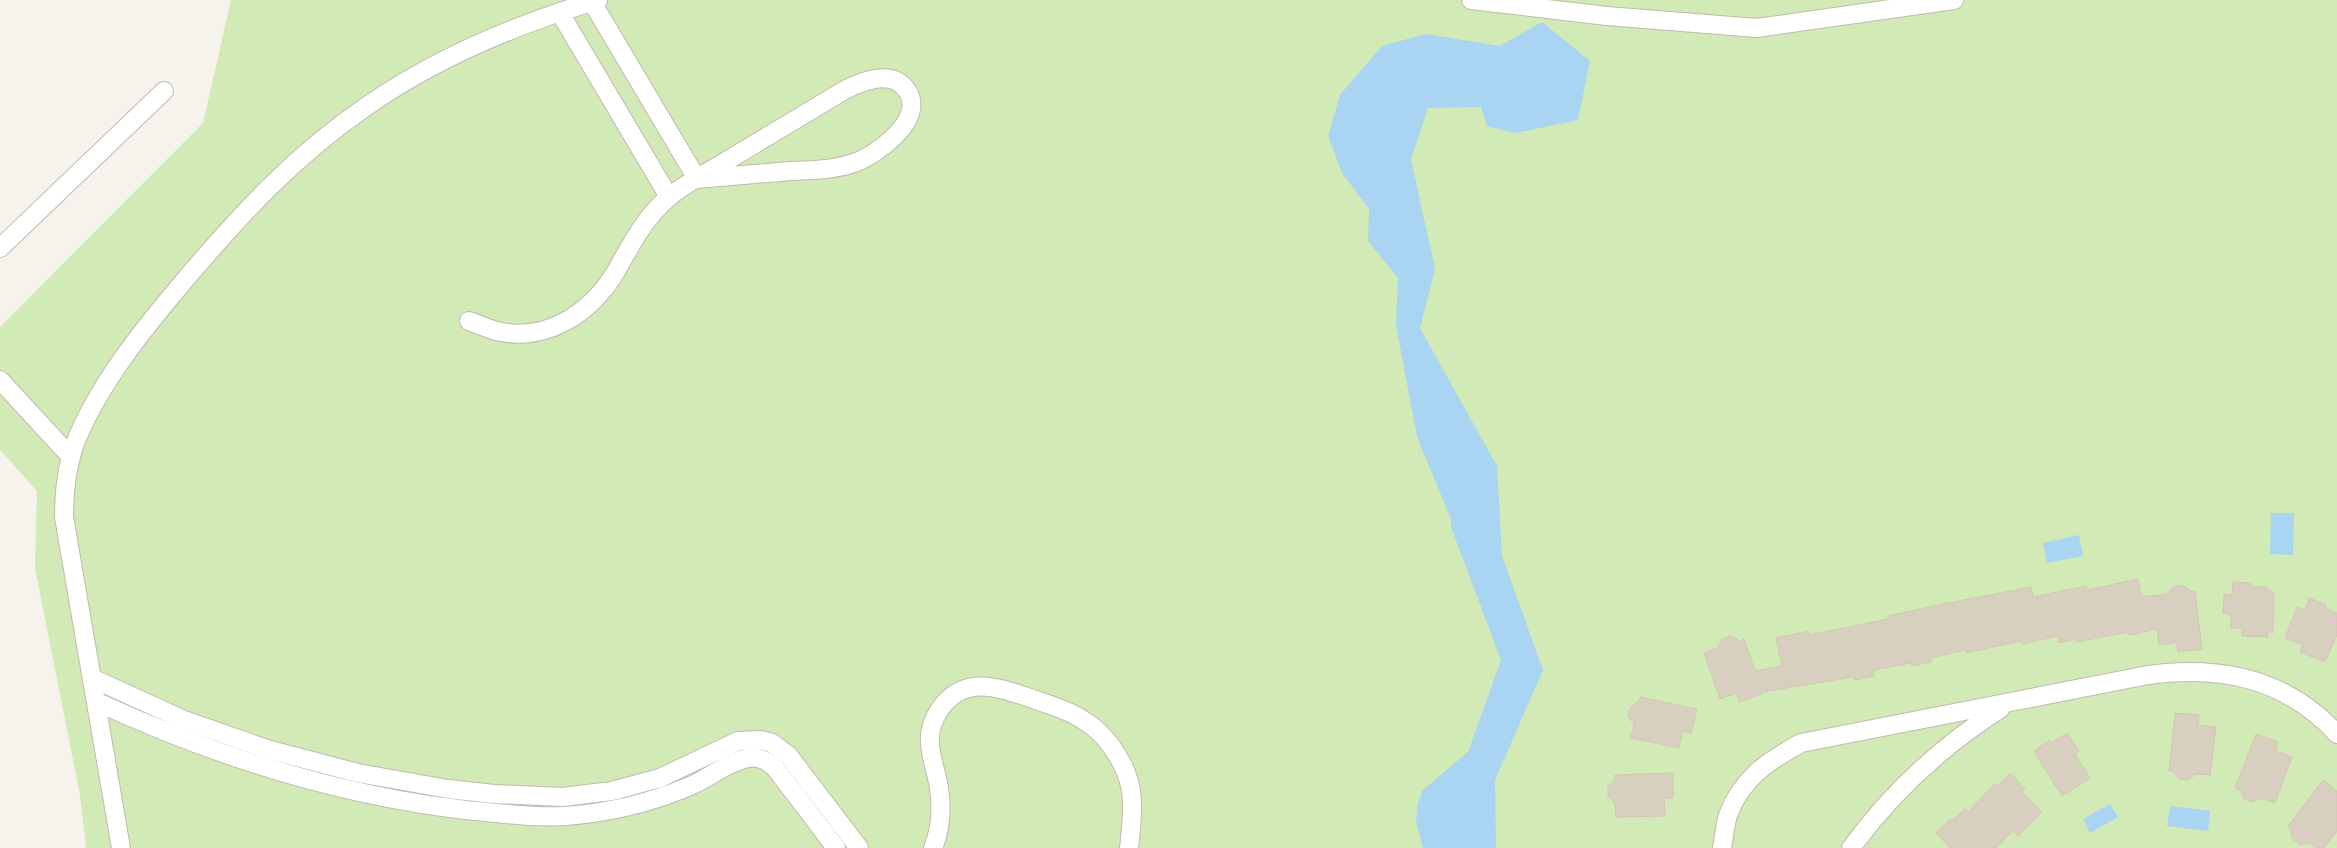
<svg xmlns="http://www.w3.org/2000/svg" width="2337" height="848" font-family="Overpass,sans-serif">
<style>
.green{fill:#d2eab5}
.water{fill:#a9d4f2}
.building{fill:#d8cfc1;stroke:#d3c7b4}
.lines{fill:none;stroke-linecap:round;stroke-linejoin:round}
.minor-casing{stroke:#c2bbae;stroke-width:20}
.minor{stroke:#fff;stroke-width:18}
</style>
<rect width="100%" height="100%" fill="#f6f3ec"/>
<path class="green" d="M231 0H2337V848H86L80 795 35 568 37 491 0 450V327L203 123Z"/>
<g class="water">
<path d="M1542 22 1590 61 1578 120 1515 133 1487 126 1481 107 1428 108 1411 159 1435 269 1420 328 1497 466 1502 556 1543 670 1495 780 1496 848H1423L1416 821 1418 803 1423 790 1468 752 1501 660 1451 527V519L1417 437 1396 325 1398 278 1368 241 1369 209 1342 173 1328 136 1340 95 1382 46 1426 34 1500 46Z"/>
<path d="M2271 513H2294L2293 555 2270 554Z"/>
<path d="M2079 535 2083 556 2047 563 2043 543Z"/>
<path d="M2110 804 2118 817 2090 833 2083 819Z"/>
<path d="M2170 806 2210 811 2208 831 2167 826Z"/>
</g>
<g class="building">
<path d="M2138 579 2141 597 2167 594 2173 587 2183 585 2190 591H2195L2202 649 2178 652 2177 642 2159 645 2157 629 2129 635 2128 632 2077 642 2076 639 2059 643 2058 636 2022 644 2021 641 1966 653 1965 650 1930 658 1931 662 1911 666V663L1873 670 1874 676 1855 680 1854 677 1762 692V694L1739 702 1737 693 1720 699 1704 653 1718 648 1722 639 1731 636 1740 641 1744 639 1755 671 1782 666 1776 638 1808 631 1809 635 1888 619V616L1943 604 2031 587 2033 597 2086 586 2087 590Z"/>
<path d="M2233 582 2251 583 2250 587H2266L2274 594 2273 633 2268 631V637L2242 636V628H2231V614L2223 613 2224 594 2232 595Z"/>
<path d="M2309 598 2326 605 2325 608 2337 613V635L2325 662 2300 652 2303 645 2285 638 2297 607 2305 610Z"/>
<path d="M1640 697 1697 709 1691 733 1682 731 1679 748 1631 738 1634 724 1628 716 1631 707 1639 701Z"/>
<path d="M2175 713 2199 715 2198 725 2216 727 2210 775 2196 774 2188 780 2179 779 2173 771H2169Z"/>
<path d="M2067 733 2079 751 2075 754 2090 778 2062 796 2034 751 2050 740 2052 743Z"/>
<path d="M2256 734 2278 742 2275 751 2292 757 2275 803 2261 798 2252 802 2244 799 2240 790 2235 788Z"/>
<path d="M1673 773V798H1664L1665 816 1616 817 1615 803 1608 796V786L1615 779V775Z"/>
<path d="M2010 773 2025 789 2022 792 2042 812 2018 836 2013 831 1996 848H1950L1936 833 1950 819 1952 821 1965 809 1968 812 1995 784 1998 786Z"/>
<path d="M2323 780 2337 791V831L2324 848H2316L2310 843 2300 845 2292 838 2291 829 2288 826Z"/>
</g>
<g class="lines">
<g class="minor-casing">
<g id="minor">
<path d="M1471 0 1607 16 1757 28 1954 0"/>
<path d="M560 13 669 197"/>
<path d="M0 248 164 91"/>
<path d="M469 321C480 325 490 330 501 332 549 341 591 312 615 273 631 245 644 218 669 197 687 182 709 172 728 160 766 137 805 114 843 91 862 81 894 68 908 92 911 97 912 103 911 109 908 130 877 153 859 161 838 170 813 170 790 171 759 174 728 176 697 179L592 2"/>
<path d="M0 380 71 457"/>
<path d="M94 679 184 720 270 750 358 773 448 789 494 794 563 797 612 791 660 778 738 741 761 740 772 743 789 756 859 848"/>
<path d="M97 702C214 756 337 795 466 810 499 813 532 818 565 816 608 813 650 803 690 786 707 779 727 763 744 759 756 755 767 760 776 769L836 848"/>
<path d="M121 848 64 517C64 489 67 462 78 436 102 380 145 327 184 281 240 215 295 155 367 106 436 58 517 24 598 0"/>
<path d="M933 848C941 829 942 809 939 788 935 761 921 740 938 712 963 672 1000 688 1036 700 1052 706 1069 710 1083 720 1100 730 1112 745 1121 762 1137 790 1132 818 1129 848"/>
<path d="M1722 848C1724 837 1725 825 1728 815 1742 778 1768 761 1801 743L2148 675C2220 665 2286 678 2337 734"/>
<path d="M1851 848C1892 792 1942 746 2000 709"/>
</g>
</g>
<use href="#minor" class="minor"/>
</g>
</svg>
